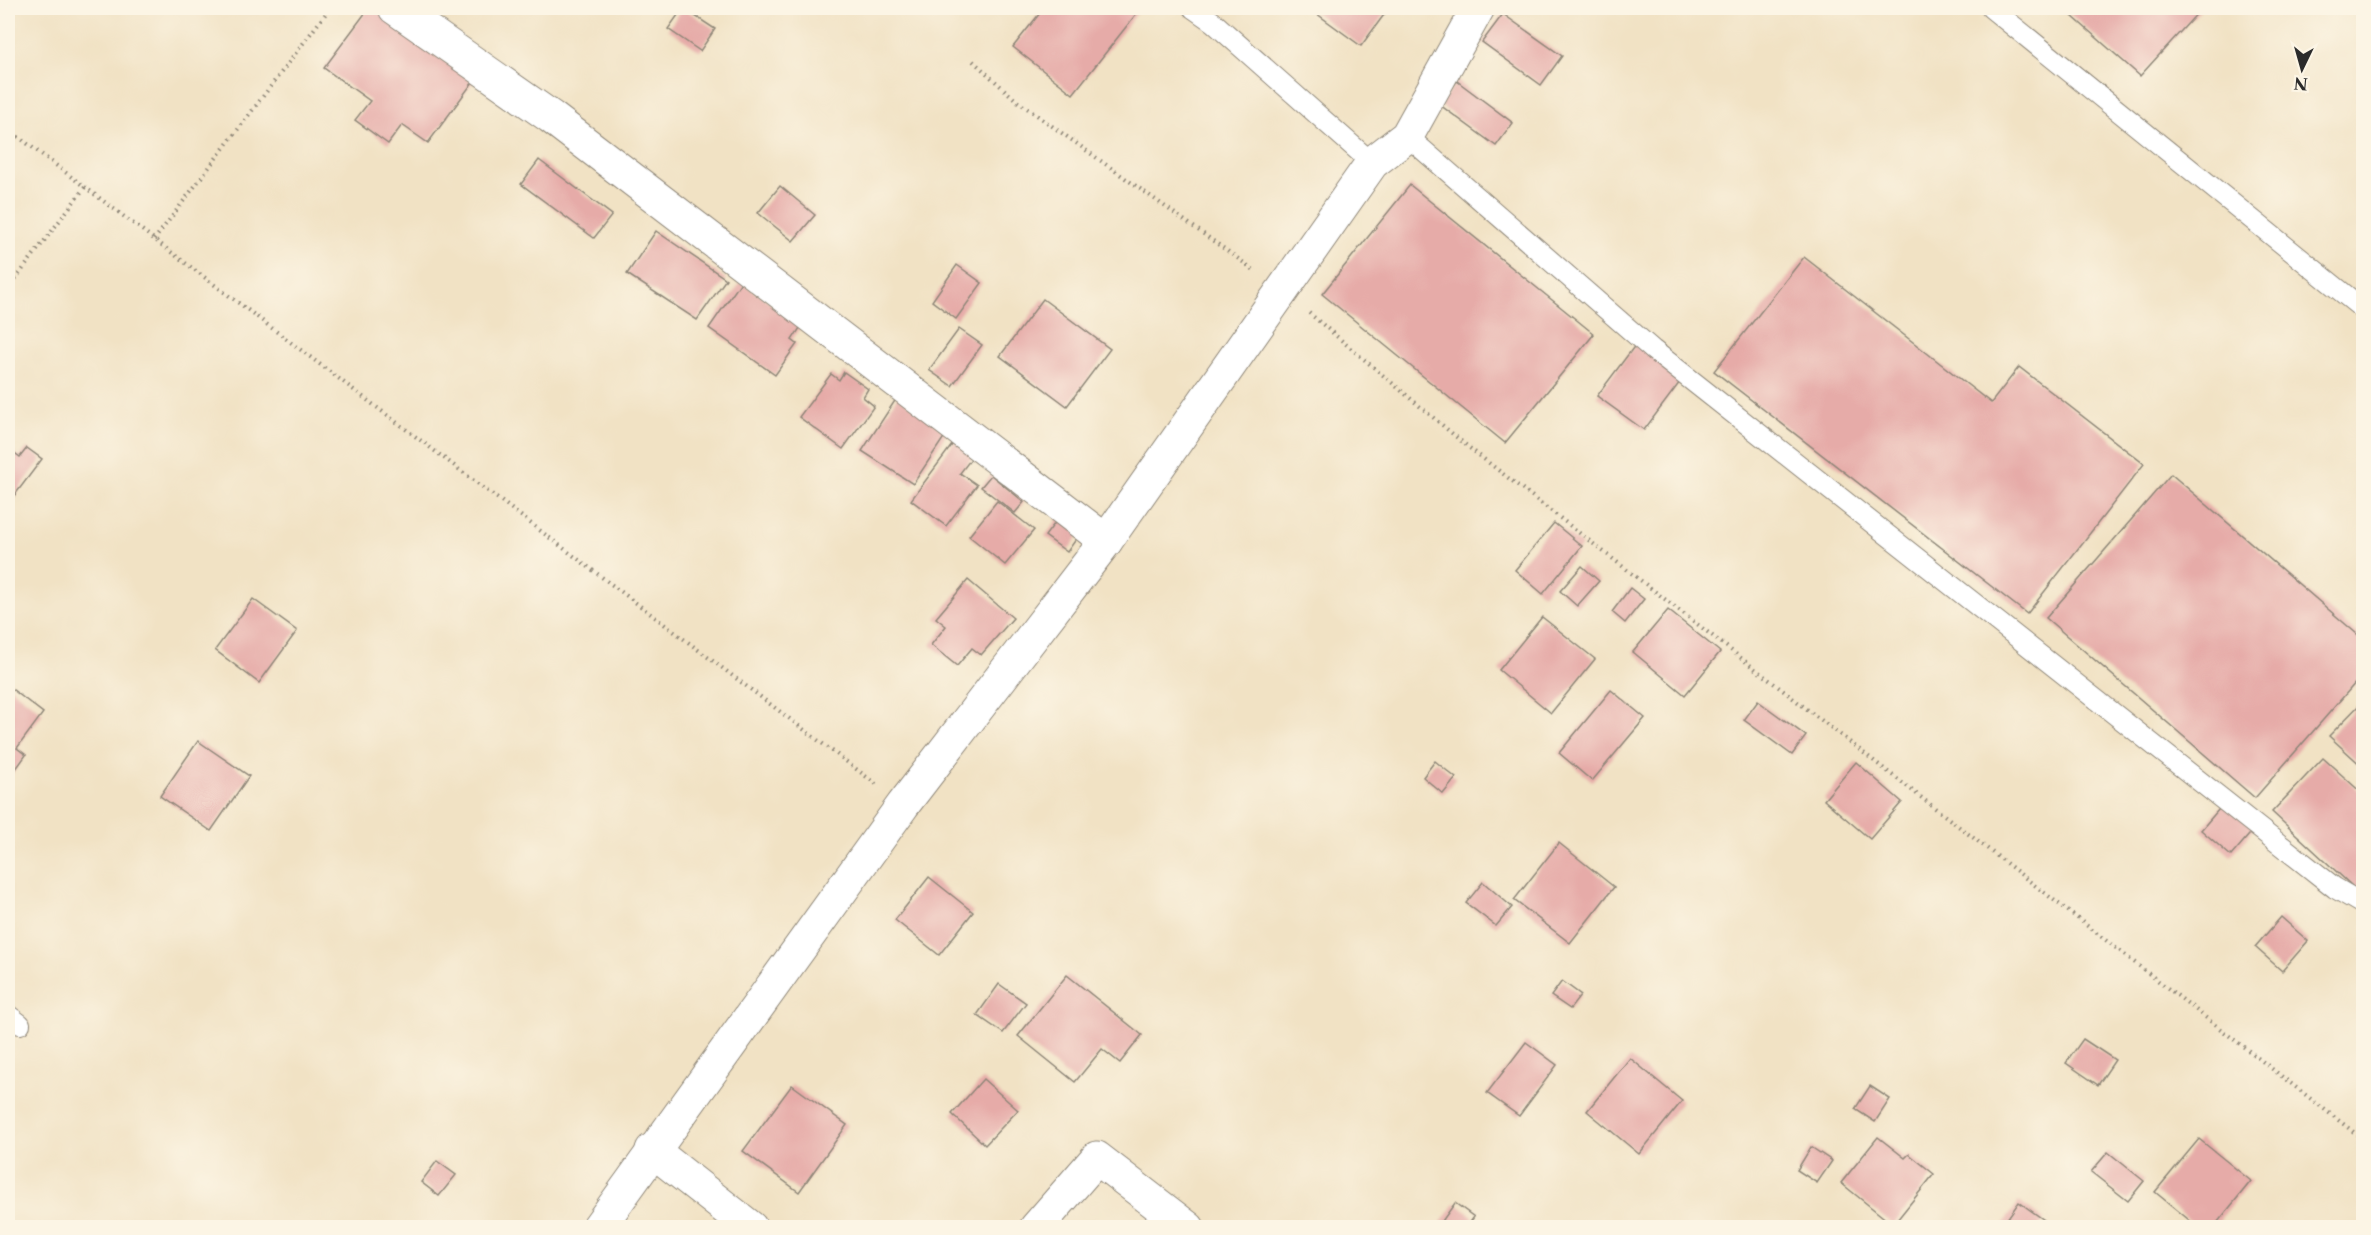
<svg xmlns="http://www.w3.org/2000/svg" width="2371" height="1235" font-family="'Libre Caslon Text',serif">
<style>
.building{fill:#e6aba8}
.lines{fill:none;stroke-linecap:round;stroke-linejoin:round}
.service-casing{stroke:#8e8678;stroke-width:22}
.minor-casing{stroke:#8e8678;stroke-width:35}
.path{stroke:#8e8678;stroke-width:4;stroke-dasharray:1.5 4.5;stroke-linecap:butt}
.service{stroke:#fff;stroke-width:20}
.minor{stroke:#fff;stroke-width:33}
</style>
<rect width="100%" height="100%" fill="#fcf5e5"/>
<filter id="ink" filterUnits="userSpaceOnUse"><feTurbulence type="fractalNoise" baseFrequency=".0167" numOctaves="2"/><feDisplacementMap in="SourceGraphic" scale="12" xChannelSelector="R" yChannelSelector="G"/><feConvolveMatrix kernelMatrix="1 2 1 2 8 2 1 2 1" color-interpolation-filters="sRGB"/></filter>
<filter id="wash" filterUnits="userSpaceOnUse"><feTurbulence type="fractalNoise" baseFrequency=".008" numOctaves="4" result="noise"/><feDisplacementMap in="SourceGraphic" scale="24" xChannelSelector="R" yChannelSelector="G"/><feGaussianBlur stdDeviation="1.35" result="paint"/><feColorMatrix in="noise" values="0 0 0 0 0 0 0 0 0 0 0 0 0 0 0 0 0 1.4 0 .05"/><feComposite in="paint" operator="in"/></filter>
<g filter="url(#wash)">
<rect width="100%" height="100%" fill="#f1e2c4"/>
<g id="blocks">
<g class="building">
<path d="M369 8H372L473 82 428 143 402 125 388 144 355 120 370 101 324 68Z"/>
<path d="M683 8 715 29 700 51 668 29Z"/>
<path d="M1044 8H1141L1073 94 1013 47Z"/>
<path d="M1309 8H1389L1361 46Z"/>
<path d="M2063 8H2202L2140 76Z"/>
<path d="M1503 14 1562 56 1541 85 1482 42Z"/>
<path d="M1457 81 1513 123 1496 146 1440 105Z"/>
<path d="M539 160 612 215 594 238 521 184Z"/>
<path d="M1410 185 1594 334 1505 443 1322 294Z"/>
<path d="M780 186 815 215 793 241 758 213Z"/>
<path d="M656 231 726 279 697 320 627 274Z"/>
<path d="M1804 257 1991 403 2019 367 2144 464 2027 614 1714 371Z"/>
<path d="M957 265 982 283 956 319 932 301Z"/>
<path d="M741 282 802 325 792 340 797 344 775 375 709 328Z"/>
<path d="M1043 299 1110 349 1067 406 1000 356Z"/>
<path d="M959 329 982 345 952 386 929 370Z"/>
<path d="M1636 344 1683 378 1644 430 1597 396Z"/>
<path d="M844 372 868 389 863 397 874 406 843 449 799 417 831 374 839 380Z"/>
<path d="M898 396 947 433 913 484 862 451Z"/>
<path d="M955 441 974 455 960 473 977 485 946 526 911 500Z"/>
<path d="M8 448 20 457 27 448 42 459 8 504Z"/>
<path d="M2171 474 2364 640V673L2255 798 2046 618Z"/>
<path d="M991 475 1024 502 1015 513 981 487Z"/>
<path d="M997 501 1034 530 1005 565 969 536Z"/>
<path d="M1060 516 1082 531 1067 552 1045 536Z"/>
<path d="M1554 523 1582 546 1543 594 1515 570Z"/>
<path d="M1582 566 1599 581 1577 606 1560 591Z"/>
<path d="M968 580 1013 618 981 655 972 648 957 666 931 645 946 626 936 618Z"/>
<path d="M1630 588 1644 599 1625 623 1612 612Z"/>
<path d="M253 599 297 631 259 683 215 650Z"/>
<path d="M1668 610 1720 652 1685 695 1633 652Z"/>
<path d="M1542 617 1595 659 1551 713 1499 670Z"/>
<path d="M8 686 43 713 17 748 26 755 8 780Z"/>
<path d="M1611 690 1645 718 1592 781 1559 753Z"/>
<path d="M2364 700V768L2329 736Z"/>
<path d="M1758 701 1806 736 1792 755 1744 720Z"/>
<path d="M198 741 249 776 211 831 160 796Z"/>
<path d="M2323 758 2364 795V897L2272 812Z"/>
<path d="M1435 761 1456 778 1443 794 1423 777Z"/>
<path d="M1856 762 1902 802 1870 839 1824 800Z"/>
<path d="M2225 802 2255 828 2231 856 2201 830Z"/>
<path d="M1559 843 1614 887 1570 943 1514 900Z"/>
<path d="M929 877 973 912 939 955 895 920Z"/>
<path d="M1483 882 1512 907 1496 926 1466 903Z"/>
<path d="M2281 917 2308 941 2282 971 2255 947Z"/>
<path d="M1067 975 1142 1035 1120 1063 1102 1049 1075 1082 1018 1036Z"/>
<path d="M1562 981 1581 995 1570 1009 1551 996Z"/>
<path d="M999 984 1026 1003 1003 1033 977 1015Z"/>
<path d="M2083 1039 2115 1060 2098 1085 2066 1063Z"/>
<path d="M1526 1042 1557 1065 1519 1116 1487 1093Z"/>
<path d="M1630 1058 1682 1101 1639 1154 1587 1111Z"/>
<path d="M983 1079 1018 1110 985 1145 952 1114Z"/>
<path d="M792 1085 847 1125 799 1192 743 1151Z"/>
<path d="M1870 1086 1890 1099 1875 1122 1855 1109Z"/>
<path d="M1878 1137 1905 1158 1909 1154 1934 1174 1893 1225 1841 1183Z"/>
<path d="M2199 1139 2251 1181 2213 1228H2199L2155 1192Z"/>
<path d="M1811 1147 1832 1161 1817 1183 1797 1170Z"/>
<path d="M2108 1152 2144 1181 2128 1201 2091 1172Z"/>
<path d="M437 1161 456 1175 439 1196 421 1182Z"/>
<path d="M2019 1202 2044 1220 2039 1228 2002 1226Z"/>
<path d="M1455 1203 1474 1217 1466 1228H1437Z"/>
</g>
</g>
</g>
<g filter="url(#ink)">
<use href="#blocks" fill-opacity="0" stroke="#8e8678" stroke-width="1.5"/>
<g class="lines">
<g class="service-casing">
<g id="service">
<path d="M1193 8 1213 22 1372 163"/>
<path d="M1991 8 2364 310"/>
<path d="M1407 136 1653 350 2335 888 2364 905"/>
<path d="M8 1015 20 1024"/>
</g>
</g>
<g class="minor-casing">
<g id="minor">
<path d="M395 8 551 117 1106 541"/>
<path d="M652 1150 751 1228"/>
<path d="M598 1228 903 805 1106 541 1372 163 1407 136 1478 8"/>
<path d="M1036 1228 1097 1158 1188 1228"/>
</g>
</g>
<g class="path">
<path d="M973 61 1017 101 1254 270"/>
<path d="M8 129 876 784"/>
<path d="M154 240 330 8"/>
<path d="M8 289 85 187"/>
<path d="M1309 313 1467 446 2364 1140"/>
</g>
<use href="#service" class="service"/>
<use href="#minor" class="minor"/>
</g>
</g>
<rect width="2371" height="1235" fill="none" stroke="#fcf5e5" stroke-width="30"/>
<g transform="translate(2302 69) rotate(185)" stroke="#fcf5e5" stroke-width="4.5" paint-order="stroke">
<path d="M0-4.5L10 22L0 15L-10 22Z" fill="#2b2b2b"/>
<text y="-9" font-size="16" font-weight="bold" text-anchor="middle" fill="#2b2b2b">N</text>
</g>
</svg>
